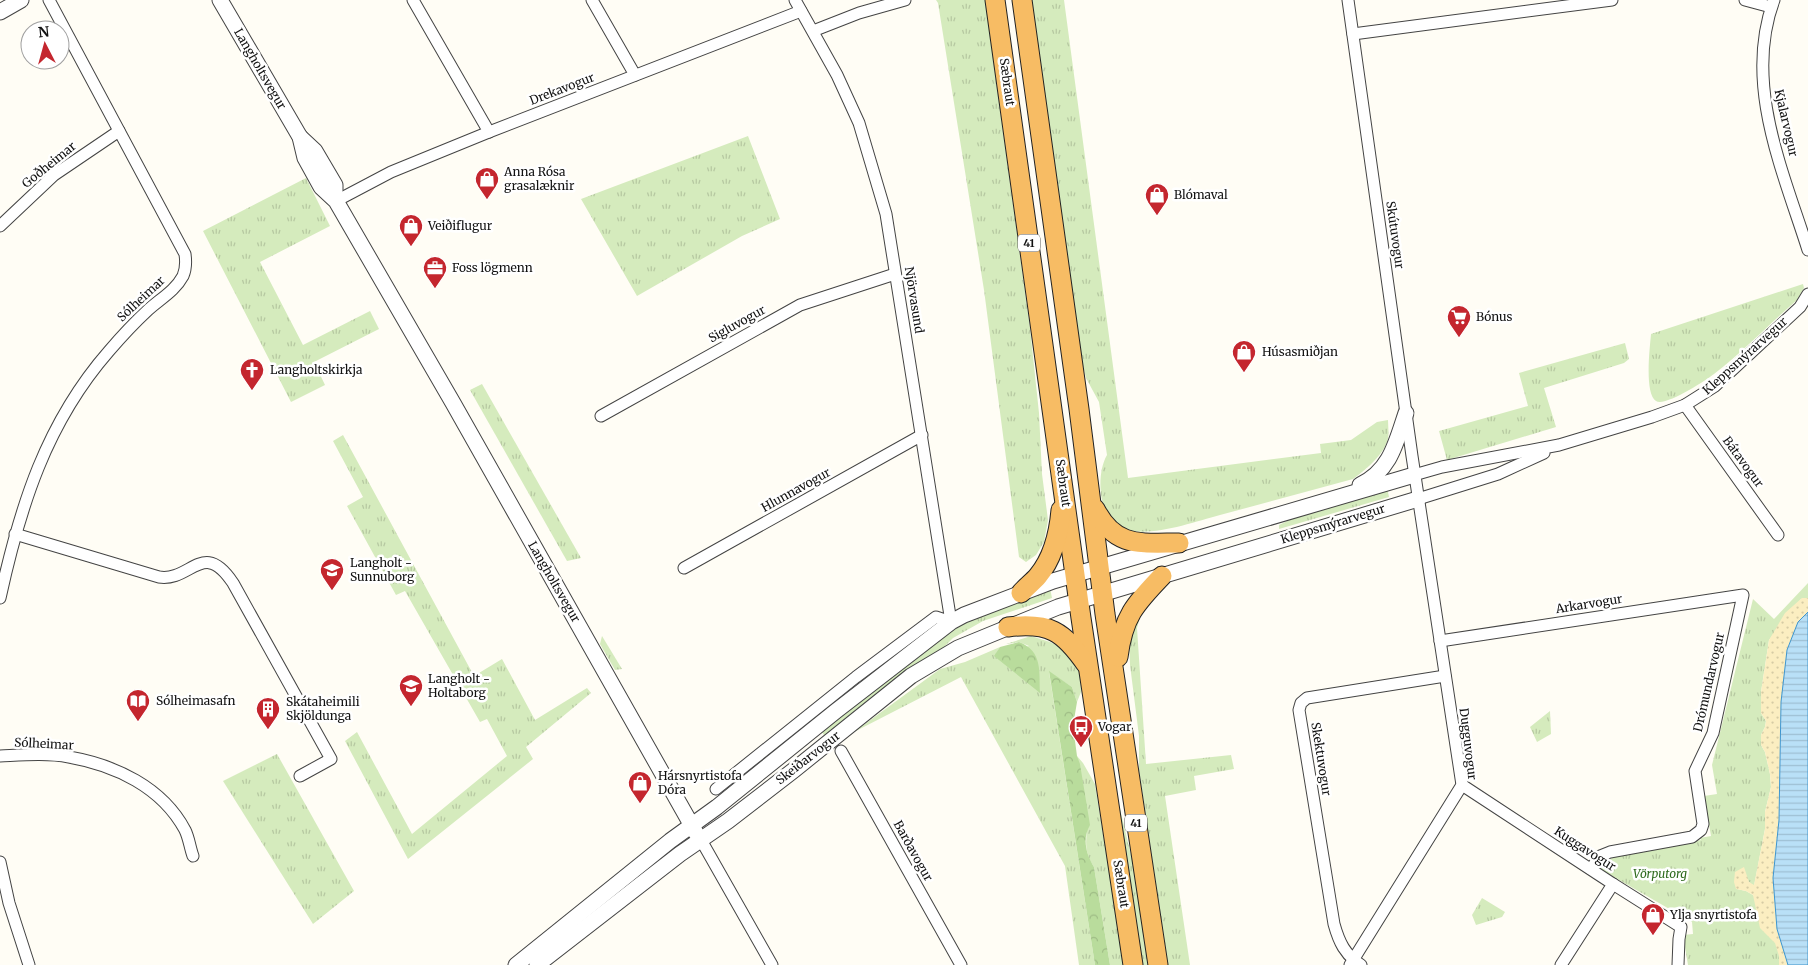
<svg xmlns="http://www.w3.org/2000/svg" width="1808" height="965" font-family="Merriweather,serif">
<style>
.grass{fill:url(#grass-tufts)}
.forest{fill:url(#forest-crowns)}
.sand{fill:url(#sand-dots)}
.water{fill:url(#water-rules);stroke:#3f96cf}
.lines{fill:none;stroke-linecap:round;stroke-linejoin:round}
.minor-casing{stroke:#444;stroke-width:13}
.tertiary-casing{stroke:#444;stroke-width:17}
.trunk-casing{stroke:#222;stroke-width:21}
.minor{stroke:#fff;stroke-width:11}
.tertiary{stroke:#fff;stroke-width:15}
.trunk{stroke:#f7bc64;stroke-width:19}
.labels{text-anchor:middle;stroke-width:5;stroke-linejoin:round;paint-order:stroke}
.shield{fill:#fff;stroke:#585858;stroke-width:1}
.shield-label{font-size:11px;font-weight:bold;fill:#111}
.street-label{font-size:12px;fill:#111;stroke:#fff}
.poi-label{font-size:12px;fill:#111;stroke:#fff;text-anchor:start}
.park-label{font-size:12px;font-style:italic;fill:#2f6b1f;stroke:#fff}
</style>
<defs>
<pattern id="grass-tufts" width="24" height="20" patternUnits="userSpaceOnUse" patternTransform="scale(1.25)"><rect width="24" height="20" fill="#d5ebbd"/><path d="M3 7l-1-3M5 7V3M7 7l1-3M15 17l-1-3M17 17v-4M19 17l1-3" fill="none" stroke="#b6c8a1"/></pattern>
<pattern id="forest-crowns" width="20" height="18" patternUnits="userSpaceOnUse" patternTransform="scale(1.25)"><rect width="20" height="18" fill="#b9dc9c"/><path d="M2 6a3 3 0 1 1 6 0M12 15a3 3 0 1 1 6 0" fill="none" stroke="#9ebc85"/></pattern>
<pattern id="sand-dots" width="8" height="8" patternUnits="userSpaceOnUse" patternTransform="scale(1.25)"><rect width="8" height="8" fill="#fbeec1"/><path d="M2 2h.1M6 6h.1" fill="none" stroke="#d6cba5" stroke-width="1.8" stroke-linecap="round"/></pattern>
<pattern id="water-rules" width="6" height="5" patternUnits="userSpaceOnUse" patternTransform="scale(1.25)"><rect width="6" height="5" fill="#b9e0f7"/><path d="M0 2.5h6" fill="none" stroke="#9ebfd3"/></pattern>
</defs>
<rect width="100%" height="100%" fill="#fffdf5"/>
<g class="grass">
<path d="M936 0H985L1030 328 1039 413 1042 474 1048 520 1044 542 1036 555 1026 562 1019 557 984 290 938 3Z"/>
<path d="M1032 0H1064L1128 478 1321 453 1320 444 1351 440 1377 422 1388 420C1388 428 1390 437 1386 444 1381 457 1364 471 1353 479 1309 491 1265 503 1220 515 1194 522 1158 535 1131 531 1114 529 1105 515 1102 500 1099 486 1100 467 1107 455L1099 402 1086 378 1080 354Z"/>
<path d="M748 136 780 219 742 236 637 296 581 199Z"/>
<path d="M306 178 330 226 260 262 303 345 370 311 379 329 314 362 325 385 291 402 203 231Z"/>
<path d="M1803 284 1804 288 1797 300C1769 324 1743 352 1714 374 1705 381 1665 407 1656 401 1644 393 1650 347 1651 334Z"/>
<path d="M1625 343 1629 359 1624 363 1544 388 1556 427 1447 460 1439 431 1528 406 1519 373Z"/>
<path d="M482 384 581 558 567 561 470 390Z"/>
<path d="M343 435 474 676 502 659 535 720 587 688 591 693 526 747 533 759 408 859 345 741 357 732 412 834 507 756 487 719 480 722 405 591 396 595 347 506 363 497 333 441Z"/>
<path d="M1387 487 1389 497 1279 529V525L1310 510Z"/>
<path d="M1808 583V598L1801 599 1769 640 1761 692V713L1766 721 1765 727 1761 735V745L1765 752 1770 774 1771 787 1765 812V829L1754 886 1749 882 1737 889 1746 891 1753 895 1808 965H1688L1683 935 1693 934 1692 922 1600 869 1610 859 1617 855 1701 840 1700 838 1711 836 1704 796 1717 794 1712 765 1753 599 1774 619Z"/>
<path d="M1050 588 1052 598 983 621 953 638 935 656 825 737 821 730 944 631 990 607Z"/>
<path d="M1140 617 1137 628 1146 764 1231 755 1234 769 1194 776 1196 790 1165 796 1190 965H1168L1139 770V736L1130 665 1129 636 1134 623Z"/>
<path d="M602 636 622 669 615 670 600 644Z"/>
<path d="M1031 636 1050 642 1060 647 1080 671 1081 692 1077 702 1072 687 1049 672 1095 965H1079L1065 866 961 677 854 732 940 669 965 662 1000 647 995 656 1029 646 1019 642 1006 644Z"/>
<path d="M1550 711 1551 734 1537 742 1530 727Z"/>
<path d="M277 754 354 891 313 924 223 781Z"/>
<path d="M1077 756 1083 763 1095 784 1124 965H1110L1094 867C1086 855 1085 845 1087 831Z"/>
<path d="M1114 801H1118L1132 859 1148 965H1140Z"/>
<path d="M1482 898 1505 912 1502 917 1476 925 1472 915Z"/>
</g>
<g class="forest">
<path d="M1019 642C1043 651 1039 672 1040 693L994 656 1000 647Z"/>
<path d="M1049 671 1072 687 1077 702 1073 726 1077 756 1080 764 1090 825C1082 839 1086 854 1094 867L1110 965H1095Z"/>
</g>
<path class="sand" d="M1802 598H1808V612L1798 623 1781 702 1779 820 1773 878 1777 929 1788 965H1779V956L1775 943 1760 928 1753 895 1746 891 1736 889 1734 882 1735 872 1744 867 1749 882 1754 885 1765 829V812L1771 787 1770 774 1765 752 1761 745V735L1765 727 1766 721 1761 713V692L1769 640 1785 613Z"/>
<path class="water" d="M1808 612V965H1788L1777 929 1773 878 1779 820 1781 702 1787 650 1798 622Z"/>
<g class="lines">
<g class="minor-casing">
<g id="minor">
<path d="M413 0 489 132"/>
<path d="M592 0 635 75"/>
<path d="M1348 0 1412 456 1462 785 1350 965"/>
<path d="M1745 0 1771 7"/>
<path d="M1774 0C1743 83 1783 171 1808 250"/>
<path d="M813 31 859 13 905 0"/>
<path d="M1353 34 1612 0"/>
<path d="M336 201 391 172 489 132 801 11"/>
<path d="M0 226 54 175 119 131"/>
<path d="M1685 405 1778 535"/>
<path d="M601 416 800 305 895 274"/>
<path d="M1414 475 1442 467 1559 445 1652 417 1685 405 1715 386 1800 307 1808 294"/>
<path d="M1418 499 1498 474 1544 453"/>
<path d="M15 534 159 577C191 582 203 538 233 583L331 759 300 776"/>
<path d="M684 568 922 435"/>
<path d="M0 598C20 507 46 423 109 351 121 337 134 323 148 310 160 299 175 291 183 276 186 269 186 261 185 254L49 0"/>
<path d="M1440 641 1743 595 1713 733 1695 771 1703 824 1701 830 1692 837 1610 852 1600 856 1591 869"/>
<path d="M841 751 961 965"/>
<path d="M0 756C23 755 46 753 69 757 115 765 162 787 185 830 189 838 190 848 193 856"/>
<path d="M1462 785 1613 884 1561 965"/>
<path d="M716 789 856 677 936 617 951 622 886 214 859 123 837 75 795 0"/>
<path d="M701 840 772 965"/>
<path d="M0 862 9 903 29 965"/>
<path d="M1613 884 1681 927 1679 939 1678 965"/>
<path d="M1361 965C1345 955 1339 942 1334 924L1299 710 1301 703 1307 698 1445 676"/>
</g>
</g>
<g class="tertiary-casing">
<g id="tertiary">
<path d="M220 0 300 137 305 158 321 187 336 201 453 403 696 833"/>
<path d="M0 12 21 0"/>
<path d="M300 137 315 151 335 185V199"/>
<path d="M1360 485C1390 471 1396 443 1406 413"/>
<path d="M516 965 670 841 717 807 836 711 951 622 964 615 1053 581 1414 475"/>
<path d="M537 965 680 854 728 821 794 770 911 676 958 648 1058 607 1418 499"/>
</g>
</g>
<g class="trunk-casing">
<g id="trunk">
<path d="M995 0 1081 618 1133 965"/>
<path d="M1022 0 1079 409 1105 614 1158 965"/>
<path d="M1095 509C1115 548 1140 543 1179 543"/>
<path d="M1021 593C1026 587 1033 582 1038 576 1053 558 1059 533 1061 510"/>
<path d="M1008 627C1049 622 1063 631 1086 664"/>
<path d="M1118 657C1123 617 1135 604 1162 576"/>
</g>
</g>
<use href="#minor" class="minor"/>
<use href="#tertiary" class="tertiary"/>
<use href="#trunk" class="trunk"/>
</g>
<defs>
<g id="shop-pin" transform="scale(1.25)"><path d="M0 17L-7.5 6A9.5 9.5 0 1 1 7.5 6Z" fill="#c4262e" stroke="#fff"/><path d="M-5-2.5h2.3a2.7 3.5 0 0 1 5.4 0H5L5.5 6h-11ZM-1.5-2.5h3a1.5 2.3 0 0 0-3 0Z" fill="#fff"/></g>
<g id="office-pin" transform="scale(1.25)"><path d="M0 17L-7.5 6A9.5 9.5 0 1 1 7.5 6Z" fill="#c4262e" stroke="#fff"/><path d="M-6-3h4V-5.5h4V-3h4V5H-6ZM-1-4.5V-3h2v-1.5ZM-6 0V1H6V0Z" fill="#fff"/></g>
<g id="supermarket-pin" transform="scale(1.25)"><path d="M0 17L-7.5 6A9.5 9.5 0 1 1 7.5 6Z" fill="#c4262e" stroke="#fff"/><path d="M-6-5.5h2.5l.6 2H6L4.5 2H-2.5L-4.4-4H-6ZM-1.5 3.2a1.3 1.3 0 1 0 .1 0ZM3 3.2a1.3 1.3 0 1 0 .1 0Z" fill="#fff"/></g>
<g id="church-pin" transform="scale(1.25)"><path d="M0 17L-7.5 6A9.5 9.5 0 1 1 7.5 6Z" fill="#c4262e" stroke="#fff"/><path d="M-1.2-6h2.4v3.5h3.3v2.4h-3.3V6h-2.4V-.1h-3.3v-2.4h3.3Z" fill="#fff"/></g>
<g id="school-pin" transform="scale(1.25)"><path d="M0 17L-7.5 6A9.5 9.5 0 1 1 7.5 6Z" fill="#c4262e" stroke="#fff"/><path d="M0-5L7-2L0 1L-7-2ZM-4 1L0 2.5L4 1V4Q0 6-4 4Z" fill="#fff"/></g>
<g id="library-pin" transform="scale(1.25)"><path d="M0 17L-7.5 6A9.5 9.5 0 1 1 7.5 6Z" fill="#c4262e" stroke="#fff"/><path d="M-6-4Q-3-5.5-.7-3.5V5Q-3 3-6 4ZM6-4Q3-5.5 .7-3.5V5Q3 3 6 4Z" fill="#fff"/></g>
<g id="building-pin" transform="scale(1.25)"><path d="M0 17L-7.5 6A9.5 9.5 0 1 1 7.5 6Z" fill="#c4262e" stroke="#fff"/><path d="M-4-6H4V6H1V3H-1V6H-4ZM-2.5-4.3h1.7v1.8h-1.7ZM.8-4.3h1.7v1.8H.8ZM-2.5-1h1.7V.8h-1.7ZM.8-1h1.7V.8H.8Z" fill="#fff"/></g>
<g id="bus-pin" transform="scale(1.25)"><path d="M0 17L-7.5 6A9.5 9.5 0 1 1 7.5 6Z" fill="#c4262e" stroke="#fff"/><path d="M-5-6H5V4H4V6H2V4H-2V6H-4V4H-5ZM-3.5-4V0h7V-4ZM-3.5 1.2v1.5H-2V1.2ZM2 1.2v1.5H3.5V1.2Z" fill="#fff"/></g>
</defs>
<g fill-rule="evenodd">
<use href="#shop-pin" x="487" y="179"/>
<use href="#shop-pin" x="1157" y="195"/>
<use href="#shop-pin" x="411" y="226"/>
<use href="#office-pin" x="435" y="268"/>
<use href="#supermarket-pin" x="1459" y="317"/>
<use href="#shop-pin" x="1244" y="352"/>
<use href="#church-pin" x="252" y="370"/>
<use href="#school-pin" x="332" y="570"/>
<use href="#school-pin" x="411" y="686"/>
<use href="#library-pin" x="138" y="701"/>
<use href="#building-pin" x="268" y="709"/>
<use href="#bus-pin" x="1081" y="727"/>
<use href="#shop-pin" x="640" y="783"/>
<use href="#shop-pin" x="1653" y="915"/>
</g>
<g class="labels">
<g class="shield">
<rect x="1018" y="234.5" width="22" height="17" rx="4"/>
<rect x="1125" y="814.5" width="22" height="17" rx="4"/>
</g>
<g class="shield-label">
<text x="1029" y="247">41</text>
<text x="1136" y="827">41</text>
</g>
<g class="street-label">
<text transform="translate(260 69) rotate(60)" y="4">Langholtsvegur</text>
<text transform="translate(1007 82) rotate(82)" y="4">Sæbraut</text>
<text transform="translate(562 89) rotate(-21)" y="4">Drekavogur</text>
<text transform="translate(1786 123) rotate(77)" y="4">Kjalarvogur</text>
<text transform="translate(49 165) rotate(-39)" y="4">Goðheimar</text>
<text transform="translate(1395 235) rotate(82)" y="4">Skútuvogur</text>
<text transform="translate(141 299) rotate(-43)" y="4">Sólheimar</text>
<text transform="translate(914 300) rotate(81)" y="4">Njörvasund</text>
<text transform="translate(737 324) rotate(-29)" y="4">Sigluvogur</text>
<text transform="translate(1745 356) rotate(-42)" y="4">Kleppsmýrarvegur</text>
<text transform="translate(1743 462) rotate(54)" y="4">Bátavogur</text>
<text transform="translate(1063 483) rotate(82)" y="4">Sæbraut</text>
<text transform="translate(796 490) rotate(-29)" y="4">Hlunnavogur</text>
<text transform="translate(1333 524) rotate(-17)" y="4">Kleppsmýrarvegur</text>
<text transform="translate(554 582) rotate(60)" y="4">Langholtsvegur</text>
<text transform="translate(1589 604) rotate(-9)" y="4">Arkarvogur</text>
<text transform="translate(1709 682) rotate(-77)" y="4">Drómundarvogur</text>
<text transform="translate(44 744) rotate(3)" y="4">Sólheimar</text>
<text transform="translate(1468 744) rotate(83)" y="4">Dugguvogur</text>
<text transform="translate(808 758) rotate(-38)" y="4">Skeiðarvogur</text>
<text transform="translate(1321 759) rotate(81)" y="4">Skektuvogur</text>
<text transform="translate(1585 849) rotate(33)" y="4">Kuggavogur</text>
<text transform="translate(913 851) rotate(61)" y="4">Barðavogur</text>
<text transform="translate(1121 884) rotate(81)" y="4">Sæbraut</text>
</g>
<g class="poi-label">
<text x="504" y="176">Anna Rósa<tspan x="504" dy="14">grasalæknir</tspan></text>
<text x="1174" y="199">Blómaval</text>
<text x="428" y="230">Veiðiflugur</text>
<text x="452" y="272">Foss lögmenn</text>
<text x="1476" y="321">Bónus</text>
<text x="1262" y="356">Húsasmiðjan</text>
<text x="270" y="374">Langholtskirkja</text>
<text x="350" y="567">Langholt -<tspan x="350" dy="14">Sunnuborg</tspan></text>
<text x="428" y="683">Langholt -<tspan x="428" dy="14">Holtaborg</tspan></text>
<text x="156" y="705">Sólheimasafn</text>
<text x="286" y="706">Skátaheimili<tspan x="286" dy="14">Skjöldunga</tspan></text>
<text x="1098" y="731">Vogar</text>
<text x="658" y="780">Hársnyrtistofa<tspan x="658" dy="14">Dóra</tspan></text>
<text x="1670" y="919">Ylja snyrtistofa</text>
</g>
<g class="park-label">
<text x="1660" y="878">Vörputorg</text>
</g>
</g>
<g transform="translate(45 45) rotate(354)"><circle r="24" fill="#ffffff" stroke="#a0a0a0"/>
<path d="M0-4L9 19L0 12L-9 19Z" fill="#c4262e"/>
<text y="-8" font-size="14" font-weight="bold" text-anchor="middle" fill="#111111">N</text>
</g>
</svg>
